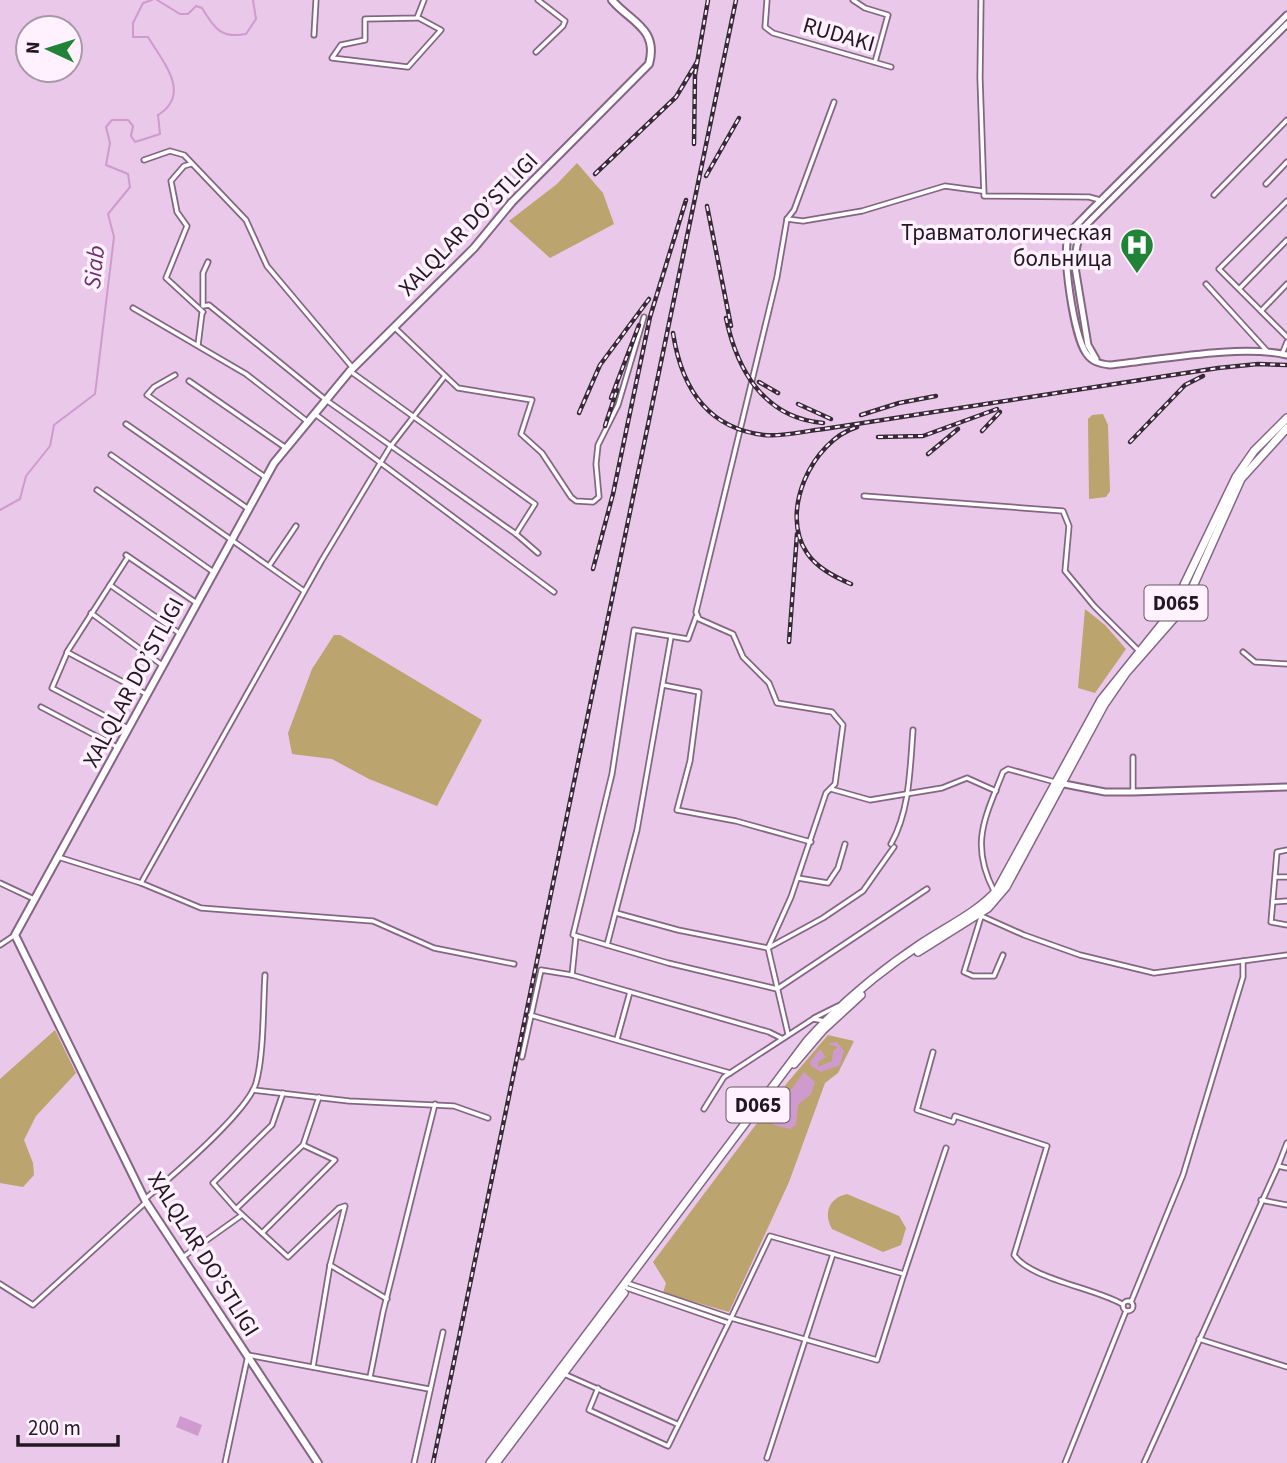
<svg xmlns="http://www.w3.org/2000/svg" width="1287" height="1463" font-family="'Source Sans 3',sans-serif">
<style>
.green{fill:#bba46d}
.water{fill:#cf9ace}
.lines{fill:none;stroke-linecap:round;stroke-linejoin:round}
.stream{stroke:#cf9ace;stroke-width:2}
.minor-casing{stroke:#846684;stroke-width:7}
.tertiary-casing{stroke:#846684;stroke-width:9}
.secondary-casing{stroke:#846684;stroke-width:10}
.primary-casing{stroke:#846684;stroke-width:10}
.minor{stroke:#fff;stroke-width:3.5}
.tertiary{stroke:#fff;stroke-width:5}
.secondary{stroke:#fff;stroke-width:6}
.primary{stroke:#fff;stroke-width:7}
.rail-casing{stroke:#372937;stroke-width:4.5}
.rail{stroke:#fff1fe;stroke-width:2;stroke-dasharray:5;stroke-linecap:butt}
.labels{text-anchor:middle;stroke-width:7;stroke-linejoin:round;paint-order:stroke}
.shield{fill:#fff1fe;stroke:#655865;stroke-width:2}
.shield-label{font-size:21px;font-weight:bold;fill:#231723}
.street-label{font-size:23px;fill:#231723;stroke:#fff1fe}
.poi-label{font-size:23px;fill:#231723;stroke:#fff1fe;text-anchor:end}
.water-label{font-size:24px;font-style:italic;fill:#6e2f6f;stroke:#fff1fe}
</style>
<rect width="100%" height="100%" fill="#eac8e9"/>
<g class="green">
<path d="M577 163 603 193 614 224 550 258 509 221 557 184Z"/>
<path d="M1103 414 1108 425 1110 491 1106 497 1089 499 1088 419 1092 415Z"/>
<path d="M1085 609 1105 625 1126 649 1095 693 1078 688Z"/>
<path d="M334 635H340L482 720 437 806 369 779 332 759 292 754 288 733 312 669Z"/>
<path d="M55 1030 76 1073 36 1116 24 1140 33 1163 34 1175 23 1187 0 1183V1079Z"/>
<path d="M828 1035 854 1041 838 1073 825 1083 789 1182 729 1312 663 1293 666 1283 653 1262 787 1083Z"/>
<path d="M847 1194 899 1216 906 1228 901 1245 883 1252 832 1229C823 1213 829 1198 847 1194Z"/>
</g>
<g class="water">
<path d="M837 1042 844 1051 840 1065 821 1072 811 1066 810 1062 820 1049 826 1057 818 1062V1067L832 1061 833 1051 838 1047 827 1044Z"/>
<path d="M804 1072 815 1082 811 1094 798 1105 796 1125 790 1129 774 1125 770 1119Z"/>
<path d="M180 1416 202 1425 198 1436 176 1427Z"/>
</g>
<g class="lines">
<g class="stream">
<path d="M157 0 180 14H188L196 6 202 8C214 28 221 39 246 34L256 19 253 0"/>
<path d="M0 510 20 499 26 476 50 446 54 425 95 394 114 237 108 214 130 187 128 174 106 165 110 143 106 127 112 120H128L133 126 131 136 135 142 160 134 158 115C192 94 163 62 148 37H133V23L143 3 152 0"/>
</g>
<g class="minor-casing">
<g id="minor">
<path d="M767 0 765 27 773 33 891 67"/>
<path d="M853 0 865 8 888 15 875 62"/>
<path d="M981 0 980 78 984 196 1089 197 1100 200"/>
<path d="M417 17 441 30 408 67 332 58 341 45 365 40V19L417 18 424 0"/>
<path d="M314 35 316 0"/>
<path d="M536 52 563 26 565 21 538 0"/>
<path d="M144 160 170 151 184 155 246 220 267 266 352 367"/>
<path d="M191 164 184 166 171 181 177 212 187 226 166 278 203 312"/>
<path d="M1266 184 1287 162"/>
<path d="M1214 195 1287 120"/>
<path d="M1287 201 1219 269 1287 337"/>
<path d="M787 219 803 221 862 211 945 186 982 191"/>
<path d="M1206 284 1267 351"/>
<path d="M1240 288 1287 240"/>
<path d="M203 305V273L208 262"/>
<path d="M203 306 209 305 326 400 516 534 538 553"/>
<path d="M133 308 246 374 308 422"/>
<path d="M1261 311 1287 284"/>
<path d="M394 327 458 388 532 400 521 434 542 453 571 497 576 501 593 502 599 497 596 464 598 445 618 405 644 317"/>
<path d="M198 345 202 313"/>
<path d="M1282 354 1287 342"/>
<path d="M350 371 535 504 516 534"/>
<path d="M175 375 154 387 147 395 265 477"/>
<path d="M189 381 286 448"/>
<path d="M315 414 554 592"/>
<path d="M126 424 247 508"/>
<path d="M111 455 304 591"/>
<path d="M97 490 212 571"/>
<path d="M864 496 1063 511 1069 526 1065 571 1094 606 1139 651"/>
<path d="M126 555 195 602"/>
<path d="M269 566 296 526"/>
<path d="M110 585 128 557"/>
<path d="M91 613 162 665"/>
<path d="M696 617 688 639 634 630 612 774 573 935 668 963 777 989 927 889"/>
<path d="M1243 652 1255 662 1287 664"/>
<path d="M67 653 52 688 128 728"/>
<path d="M663 685 699 692 690 761 677 810 736 821 811 842"/>
<path d="M146 694 67 652 110 585 179 633"/>
<path d="M41 707 117 747"/>
<path d="M1133 757V792"/>
<path d="M831 789 870 800 942 788 967 778 996 791"/>
<path d="M891 844C910 810 910 768 913 730"/>
<path d="M1287 850 1277 852 1271 922 1287 925"/>
<path d="M58 857 141 883 201 908 373 921 434 948 514 964"/>
<path d="M1276 877H1287"/>
<path d="M798 878 828 883 838 868 845 844"/>
<path d="M0 883 34 899"/>
<path d="M141 883 322 560 390 447 445 376"/>
<path d="M994 891C969 843 986 816 1003 772L1008 769 1055 782"/>
<path d="M1273 902 1287 901"/>
<path d="M616 913 678 930 768 948 823 918 863 891 894 847"/>
<path d="M977 914 1024 935 1080 955 1154 973 1287 955"/>
<path d="M981 917 964 972 973 976H994L1003 955"/>
<path d="M0 945 15 935"/>
<path d="M607 945 637 830 671 637"/>
<path d="M572 975 576 936"/>
<path d="M530 1015 730 1073"/>
<path d="M814 1018 838 1006"/>
<path d="M788 1034 768 948 791 897 826 793 835 784 843 725 832 712 777 703 769 683 743 657 733 634 699 619 696 612 777 277 787 219 794 210 834 102"/>
<path d="M617 1039 630 992"/>
<path d="M933 1052 917 1110 953 1122 955 1116 1047 1146 1014 1255C1030 1279 1095 1288 1122 1304"/>
<path d="M522 1057 541 970 572 975 769 1032 781 1038"/>
<path d="M253 1090 349 1101 454 1106 488 1118"/>
<path d="M283 1093 272 1125 213 1183 236 1209 288 1257 339 1208 345 1206 330 1265 313 1367"/>
<path d="M704 1109 724 1077 813 1019 825 1021"/>
<path d="M1287 1143 1278 1166 1287 1168"/>
<path d="M145 1199C171 1177 247 1113 256 1083 264 1055 263 1006 265 975"/>
<path d="M1261 1200 1287 1205"/>
<path d="M236 1209 303 1145 319 1097"/>
<path d="M262 1233 335 1160 303 1145"/>
<path d="M183 1257 242 1215"/>
<path d="M330 1265 387 1299"/>
<path d="M904 1274 946 1148"/>
<path d="M0 1284 33 1305 145 1203"/>
<path d="M627 1288 728 1323"/>
<circle cx="1128" cy="1306" r="5"/>
<path d="M1131 1302 1183 1175 1243 977V961"/>
<path d="M1199 1339 1287 1367"/>
<path d="M564 1374 677 1424"/>
<path d="M370 1377 383 1312 435 1104"/>
<path d="M598 1388 589 1410 668 1446 731 1318 877 1360 904 1274 770 1236 731 1318 630 1284"/>
<path d="M767 1458 833 1254"/>
<path d="M225 1463 248 1355 429 1389"/>
<path d="M414 1463 443 1332"/>
<path d="M1065 1463 1126 1311"/>
<path d="M1144 1463 1278 1166"/>
</g>
</g>
<g class="tertiary-casing">
<g id="tertiary">
<path d="M1287 15 1088 213C1083 219 1073 227 1069 234 1061 253 1074 336 1086 353 1092 362 1100 364 1110 365 1159 360 1241 344 1287 355"/>
<path d="M1096 359 1088 345 1074 261 1080 231 1287 24"/>
<path d="M1059 783 1105 792H1133L1287 787"/>
</g>
</g>
<g class="secondary-casing">
<path id="secondary" d="M318 1463 146 1202 15 935 274 463 350 371 474 248 512 202 649 64C659 28 629 21 612 0"/>
</g>
<g class="primary-casing">
<g id="primary">
<path d="M918 952 988 908 1006 887 1104 705 1126 673 1176 616 1190 593 1241 479 1287 428"/>
<path d="M794 1064 823 1030 861 995"/>
<path d="M490 1463 807 1041C841 1003 880 971 922 943 947 926 977 913 997 890L1101 700 1170 614 1236 477 1254 451 1287 418"/>
<path d="M496 1463 624 1293"/>
</g>
</g>
<use href="#minor" class="minor"/>
<use href="#tertiary" class="tertiary"/>
<use href="#secondary" class="secondary"/>
<use href="#primary" class="primary"/>
<g class="rail-casing">
<g id="rail">
<path d="M694 144 695 75 708 0"/>
<path d="M595 174 676 97 697 62"/>
<path d="M706 176 739 118"/>
<path d="M707 206 731 326"/>
<path d="M726 318C737 370 764 418 823 423"/>
<path d="M673 333C681 385 705 428 764 435 783 437 804 431 824 429L1218 368 1258 364 1287 365"/>
<path d="M759 382 778 393"/>
<path d="M611 398 639 325"/>
<path d="M798 404 831 419"/>
<path d="M579 413 600 365 649 299"/>
<path d="M861 415 899 403 936 396"/>
<path d="M605 426 617 390"/>
<path d="M982 431 1000 412"/>
<path d="M878 437 923 436 997 409"/>
<path d="M1130 442 1185 385 1203 376"/>
<path d="M928 454 958 429"/>
<path d="M593 569 613 494 650 317 686 200"/>
<path d="M851 584C835 577 817 568 807 553 779 512 812 441 857 427"/>
<path d="M789 642 797 534"/>
<path d="M433 1463 736 0"/>
</g>
</g>
<use href="#rail" class="rail"/>
</g>
<defs>
<g id="hospital-pin" transform="scale(1.75)"><path d="M0 17L-7.5 6A9.5 9.5 0 1 1 7.5 6Z" fill="#208336" stroke="#fff1fe"/><path d="M-5-5h3v3.5h4V-5h3V5h-3V1.5h-4V5h-3Z" fill="#fff"/></g>
</defs>
<g fill-rule="evenodd">
<use href="#hospital-pin" x="1137" y="245"/>
</g>
<g class="labels">
<g class="shield">
<rect x="1144.5" y="585.5" width="63" height="35" rx="5"/>
<rect x="726.5" y="1087.5" width="63" height="35" rx="5"/>
</g>
<g class="shield-label">
<text x="1176" y="610">D065</text>
<text x="758" y="1112">D065</text>
</g>
<g class="street-label">
<text transform="translate(839 34) rotate(16)" y="8">RUDAKI</text>
<text transform="translate(468 224) rotate(-46)" y="8">XALQLAR DO’STLIGI</text>
<text transform="translate(133 682) rotate(-62)" y="8">XALQLAR DO’STLIGI</text>
<text transform="translate(204 1254) rotate(58)" y="8">XALQLAR DO’STLIGI</text>
</g>
<g class="poi-label">
<text x="1112" y="240">Травматологическая<tspan x="1112" dy="26">больница</tspan></text>
</g>
<g class="water-label">
<text transform="translate(94 267) rotate(-84)" y="8">Siab</text>
</g>
</g>
<g transform="translate(49 49) rotate(274)"><circle r="33" fill="#fff1fe" stroke="#a79aa6" stroke-width="2"/>
<path d="M0-5L12 26L0 18L-12 26Z" fill="#208336"/>
<text y="-10" font-size="19" font-weight="bold" text-anchor="middle" fill="#231723">N</text>
</g>
<path d="M18 1435v10h100v-10" fill="none" stroke="#231723" stroke-width="3.5"/>
<text x="28" y="1435" font-size="21" fill="#231723" stroke="#fff1fe" stroke-width="5" paint-order="stroke">200 m</text>
</svg>
